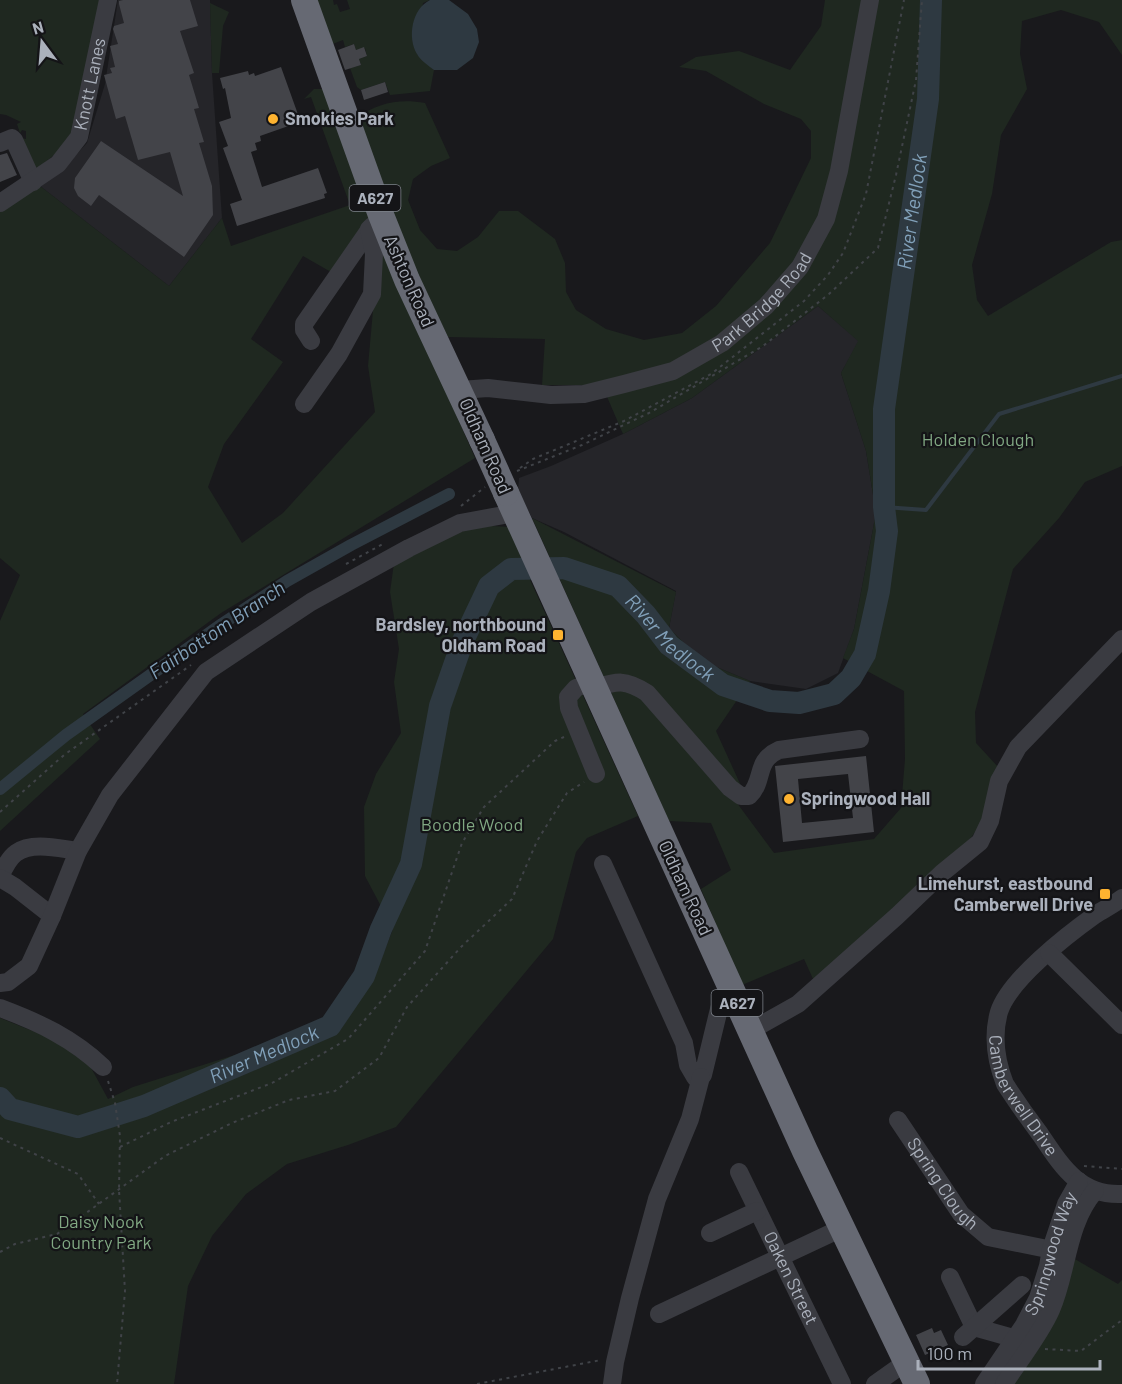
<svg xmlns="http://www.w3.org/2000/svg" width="1122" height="1384" font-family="Barlow,sans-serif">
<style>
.built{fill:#252529}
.green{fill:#1f2820}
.water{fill:#2e3941}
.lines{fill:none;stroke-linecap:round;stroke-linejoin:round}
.stream{stroke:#2e3941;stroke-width:4}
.canal{stroke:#2e3941;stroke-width:12}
.river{stroke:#2e3941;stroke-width:22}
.building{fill:#434449;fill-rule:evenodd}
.path{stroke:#404348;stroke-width:2;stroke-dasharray:3 4.5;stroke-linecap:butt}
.minor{stroke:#3a3b41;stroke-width:18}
.highway{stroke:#666973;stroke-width:26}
.highway-bridge{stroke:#666973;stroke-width:26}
.poi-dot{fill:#feb330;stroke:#141417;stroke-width:2}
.labels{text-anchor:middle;stroke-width:4.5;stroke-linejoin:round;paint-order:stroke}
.shield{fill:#141417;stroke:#7e828a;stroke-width:1.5}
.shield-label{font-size:16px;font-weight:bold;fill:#abb1bc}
.street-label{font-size:18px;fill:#abb1bc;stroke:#141417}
.poi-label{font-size:18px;font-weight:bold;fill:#abb1bc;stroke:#141417;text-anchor:start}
.park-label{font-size:18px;fill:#81a883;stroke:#141417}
.water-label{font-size:20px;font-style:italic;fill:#81a0b9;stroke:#141417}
</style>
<rect width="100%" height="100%" fill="#19191c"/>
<g class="built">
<path d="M118 0H210L212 73 222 218 169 286 40 186 63 169 87 143 105 84Z"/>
<path d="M818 306 859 341 841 373 866 451 876 513 854 629 838 673 806 689 750 681 702 661 669 628 676 591 564 532 532 518 518 490 519 478 551 466 623 434 692 398Z"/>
</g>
<g class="green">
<path d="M0 0H102L73 131 65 146 32 173 21 138 26 139V131L22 130 20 133 17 124 21 122 6 115 0 114Z"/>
<path d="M316 0H333L334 5 337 4 340 12 350 9 347 0H430L423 3 417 54 434 70 430 91 390 95 385 82 361 90 357 87 350 68 361 65 359 59 367 56 365 48 356 50 354 44 345 47 343 40 330 45Z"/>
<path d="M825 0H1122V55L1099 22 1061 10 1022 21 1020 54 1027 89 1001 135 992 194 972 265 977 300 988 316 1111 242 1122 240V466L1085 482 1059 518 1013 569 975 712 976 743 999 768 988 813 962 851 814 981 804 959 742 985 701 889 731 870 711 823 669 821 532 518 676 592 669 628 702 661 750 681 716 731 742 788 734 799 774 853 874 839 901 808 905 759 904 691 843 658 854 629 876 513 866 451 841 373 858 341 818 306 692 398 623 434 602 385H542L545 339 448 337 398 237 356 118C378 103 399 98 425 103L450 158 431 166 413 179 408 200 420 230 437 249 457 251 478 237 499 211H518L555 239 565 263 566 292 576 310 606 329 644 340 682 333 716 306 770 243 811 158V131L801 119 764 104 706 71 679 67 696 57 739 51 790 70 821 26Z"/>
<path d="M210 3 229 12 223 26 219 73H212Z"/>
<path d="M314 89H323L371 218 331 272 303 256 251 339 283 362 224 444 208 487 242 543 283 513 375 412 368 366 378 255 384 249 475 458 221 613 83 714 100 739 0 831V621L20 575 0 558V210L40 186 169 286 222 218 231 246 350 205 311 97 304 99Z"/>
<path d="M475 525 511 527 531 582 638 816 587 838 576 852 553 939 396 1127 348 1145 287 1164 246 1194 212 1236 188 1286 174 1384H0V1018L50 1038 89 1064 108 1099 133 1087 260 1047 268 1062 341 1029 374 977 393 929 365 876 364 807 376 774 401 733 394 682 399 649 390 592 394 563Z"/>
<path d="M1073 1258 1118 1284 1122 1280V1384H1014Z"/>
</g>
<path class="water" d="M430 0H449L468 14 477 29 479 42 473 58 457 70H434C429 66 420 60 417 54 407 37 412 9 430 0Z"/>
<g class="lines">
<path class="stream" d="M884 507 926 510 999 414 1122 376"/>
<path class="canal" d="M0 789 66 735 222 624 287 581 351 545 449 494"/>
<path class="river" id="s1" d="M0 1098 10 1109 78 1127 144 1106 330 1026 364 976 381 929 411 864 440 706 462 643 489 586 511 569 564 568 618 586 646 615 669 645 723 685 770 701 799 703 834 694 851 678 865 654 879 591 887 531 884 507V409L928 99 931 0"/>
</g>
<g class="building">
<path d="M123 0H190L198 26 180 31 194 73 189 75 199 108 194 109 204 142 199 143 212 186 213 215 184 257 99 195 91 206 78 196 74 188 75 178 101 141 183 196 170 152 138 160 125 116 116 119 104 75 112 73 110 68 115 67 110 46 118 44 113 29 114 26 124 23 119 4V1Z"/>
<path d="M354 44 356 50 364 47 367 56 359 59 361 65 345 70 338 50Z"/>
<path d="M281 67 300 120 297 123 260 136 261 141 255 143 257 150 251 152 262 187 318 168 327 193 324 194 325 198 237 226 230 204 242 200 223 148 228 146 219 122 231 118 225 88 223 89 220 78 248 71 249 75 254 73 255 76Z"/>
<path d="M385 82 388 92 364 100 361 90Z"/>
<path d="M7 153 17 175 0 182V155Z"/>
<path d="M866 756 874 832 783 842 775 766ZM848 774 853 818 802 823 798 779Z"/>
<path d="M932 1328 934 1333 941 1330 948 1345 925 1355 916 1335Z"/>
</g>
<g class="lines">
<g class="path">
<path d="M520 468 533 459 624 421 711 374 804 301 828 275 843 253 866 194 904 0"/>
<path d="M517 471 582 445 649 413 763 346 829 294 878 248 896 175 916 80 922 0"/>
<path d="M461 506 485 487"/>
<path d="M346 564 383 544"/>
<path d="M0 812 64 755 191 665"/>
<path d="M108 1081 115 1103 120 1136 119 1190 125 1291 117 1384"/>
<path d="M0 1138 78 1174 99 1204"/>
<path d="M120 1147 171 1122 272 1083 348 1039 425 951 462 843 484 807 555 741 564 737"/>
<path d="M1084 1166 1122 1169"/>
<path d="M0 1252 15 1244 57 1234 165 1156 232 1123 289 1100 335 1091 379 1058 407 1007 461 947 512 899 537 841 567 793 584 782"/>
<path d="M1045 1349 1081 1351 1122 1320"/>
<path d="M477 1384 601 1360"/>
</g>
<g class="minor">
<path d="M0 143 12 138 14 140 33 182"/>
<path id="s2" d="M0 203 58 164 79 137 108 0"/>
<path d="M311 341 304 330V324L372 226"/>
<path id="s3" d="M460 390 488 388 551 395 584 394 624 384 673 371 722 343 766 306 800 267 826 219 839 171 870 0"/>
<path d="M304 404 339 354 372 294 374 254 369 229"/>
<path d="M591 682 576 688 568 697 569 708 596 774"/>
<path d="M594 688C618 681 625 679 647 693L730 788 741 796H749C765 781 754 761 779 750L860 739"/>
<path d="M603 864 684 1043 688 1065 695 1077 703 1075 719 1009 732 992"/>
<path d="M0 877C4 868 9 858 16 853 32 841 61 849 78 851"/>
<path d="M0 878 15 887 52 916"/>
<path id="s4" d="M1122 898C1113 905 1104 909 1095 915 1067 935 1009 980 999 1012 992 1037 996 1061 1005 1084 1016 1101 1028 1118 1040 1134 1061 1165 1079 1196 1122 1194"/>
<path d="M1049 953 1122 1025"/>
<path d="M0 983 8 982 29 966 52 916 78 851 110 795 206 672 311 602 409 548 460 523 515 513"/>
<path d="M0 1008C40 1023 72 1038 103 1067"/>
<path d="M750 1031 798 1004 897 916 942 873 980 842 990 821 999 781 1018 747 1122 639"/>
<path id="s5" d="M898 1120 961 1214 988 1237 1067 1253"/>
<path id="s6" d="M739 1172 842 1384"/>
<path d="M710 1233 757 1211"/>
<path d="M950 1277 974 1327 1013 1338 1021 1344"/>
<path d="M659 1314 842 1228"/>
<path d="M963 1337 1022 1285"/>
<path d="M612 1384 615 1362 630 1298 657 1199 690 1119 701 1077"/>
<path d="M875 1384 906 1362"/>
<path id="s7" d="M984 1384 1024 1325 1038 1298 1048 1266 1051 1249 1066 1204 1079 1181"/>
<path d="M1004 1384C1019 1361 1040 1335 1051 1310 1068 1271 1066 1225 1095 1191"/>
</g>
<g class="highway">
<path d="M304 0 381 215 407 280 482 440"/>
<path d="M506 493 805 1151 917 1384"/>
</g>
<path class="highway-bridge" d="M482 440 506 493"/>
</g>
<g class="poi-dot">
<circle cx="273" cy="119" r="6"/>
<rect x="552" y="629" width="12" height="12" rx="3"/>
<circle cx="789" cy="799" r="6"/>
<rect x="1099" y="888" width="12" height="12" rx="3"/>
</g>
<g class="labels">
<g class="shield">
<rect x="349.5" y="185" width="51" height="26" rx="4.5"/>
<rect x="711.5" y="990" width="51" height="26" rx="4.5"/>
</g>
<g class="shield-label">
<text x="375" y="204">A627</text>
<text x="737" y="1009">A627</text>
</g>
<g class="street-label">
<text dy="6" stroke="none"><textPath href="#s2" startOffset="158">Knott Lanes</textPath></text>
<text transform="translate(409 281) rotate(66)" y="6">Ashton Road</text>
<text dy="6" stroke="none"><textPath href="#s3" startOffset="330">Park Bridge Road</textPath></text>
<text transform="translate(485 446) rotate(66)" y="6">Oldham Road</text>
<text transform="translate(685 888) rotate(65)" y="6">Oldham Road</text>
<text dy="6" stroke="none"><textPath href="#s4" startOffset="261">Camberwell Drive</textPath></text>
<text dy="6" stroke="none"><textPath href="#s5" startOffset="78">Spring Clough</textPath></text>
<text dy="6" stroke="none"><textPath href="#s7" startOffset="148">Springwood Way</textPath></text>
<text dy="6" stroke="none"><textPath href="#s6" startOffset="118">Oaken Street</textPath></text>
</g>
<g class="poi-label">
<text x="285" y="125">Smokies Park</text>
<text x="546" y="631" text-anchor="end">Bardsley, northbound<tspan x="546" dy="21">Oldham Road</tspan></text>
<text x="801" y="805">Springwood Hall</text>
<text x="1093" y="890" text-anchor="end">Limehurst, eastbound<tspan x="1093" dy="21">Camberwell Drive</tspan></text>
</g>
<g class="park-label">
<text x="978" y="446">Holden Clough</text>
<text x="472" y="831">Boodle Wood</text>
<text x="101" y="1228">Daisy Nook<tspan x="101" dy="21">Country Park</tspan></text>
</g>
<g class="water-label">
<text dy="7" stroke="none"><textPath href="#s1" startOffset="1725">River Medlock</textPath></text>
<text transform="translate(217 630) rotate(-34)" y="7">Fairbottom Branch</text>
<text dy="7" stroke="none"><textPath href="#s1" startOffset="1041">River Medlock</textPath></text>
<text dy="7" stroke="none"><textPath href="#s1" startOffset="285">River Medlock</textPath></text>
</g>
</g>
<g transform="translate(42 42) rotate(344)" stroke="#141417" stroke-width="4.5" paint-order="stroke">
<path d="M0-4.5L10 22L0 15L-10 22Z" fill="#abb1bc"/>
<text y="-9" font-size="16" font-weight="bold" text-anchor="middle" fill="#abb1bc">N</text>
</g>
<path d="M918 1360v9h182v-9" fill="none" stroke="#abb1bc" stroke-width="3"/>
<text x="927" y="1360" font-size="18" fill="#abb1bc" stroke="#141417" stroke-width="4.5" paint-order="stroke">100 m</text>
</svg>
